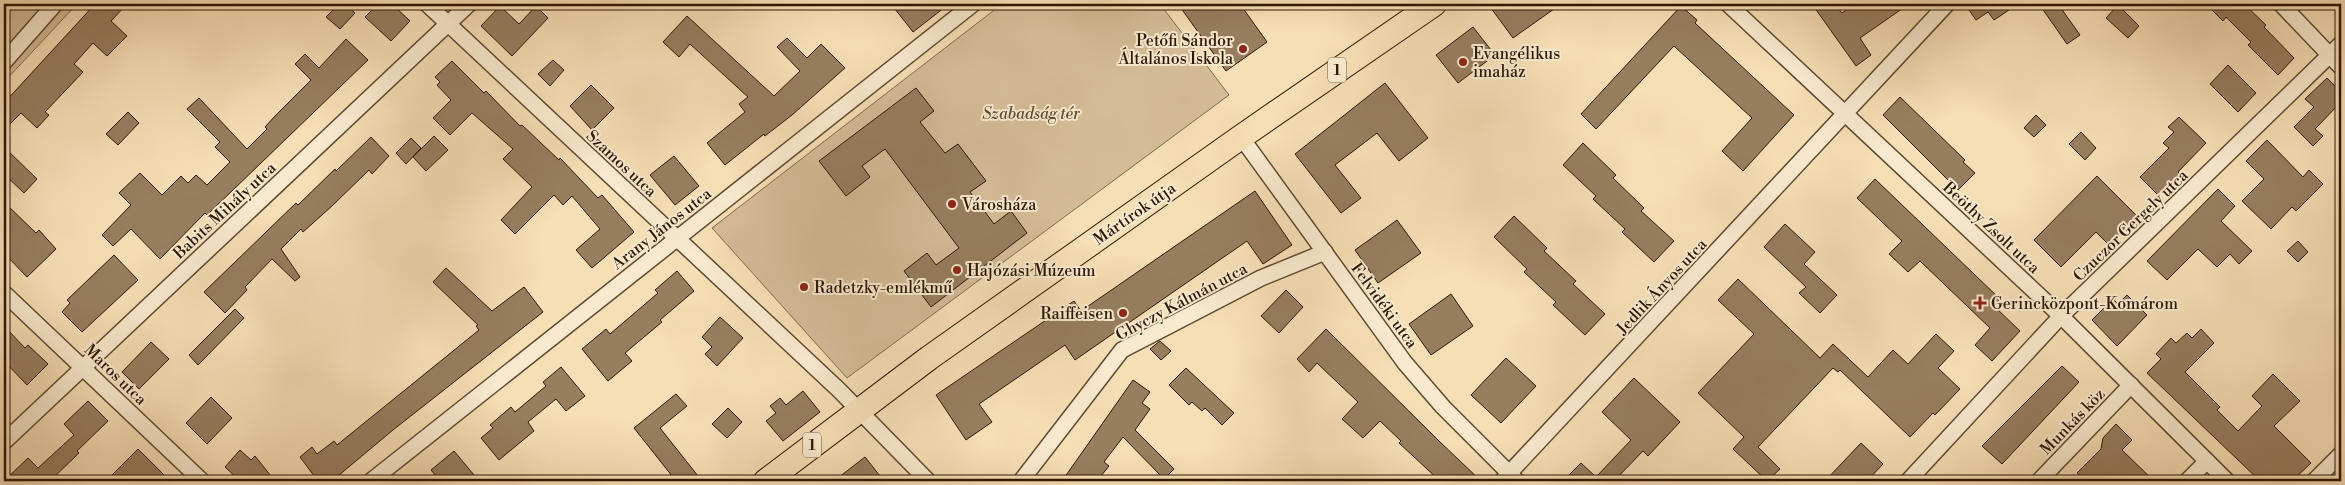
<svg xmlns="http://www.w3.org/2000/svg" width="2345" height="485" font-family="'Libre Bodoni',serif">
<style>
.green{fill:#d4bc97;stroke:#806a4c}
.building{fill:#967e5f;stroke:#2d1702}
.lines{fill:none;stroke-linecap:round;stroke-linejoin:round}
.minor-casing{stroke:#5f492f;stroke-width:18}
.primary-casing{stroke:#2d1702;stroke-width:26}
.minor{stroke:#f9eacf;stroke-width:15}
.primary{stroke:#f6deb5;stroke-width:24}
.poi-dot{fill:#8f2418;stroke:#f9eacf;stroke-width:2}
.labels{text-anchor:middle;stroke-width:4;stroke-linejoin:round;paint-order:stroke}
.shield{fill:#f9eacf;stroke:#6a5640;stroke-width:1}
.shield-label{font-size:15px;font-weight:bold;fill:#2d1702}
.poi-label{font-size:16px;fill:#2d1702;stroke:#f9eacf;text-anchor:start}
.park-label{font-size:16px;font-style:italic;fill:#5f492f;stroke:#f9eacf}
.street-label{font-size:16px;fill:#2d1702;stroke:#f9eacf}
</style>
<rect width="100%" height="100%" fill="#f6deb5"/>
<filter id="stains"><feTurbulence type="fractalNoise" baseFrequency=".004" numOctaves="4"/><feColorMatrix values="0 0 0 0 .2 0 0 0 0 .09 0 0 0 0 .02 0 0 0 .5 -.17"/></filter>
<radialGradient id="worn" r=".72"><stop offset=".6" stop-color="#630" stop-opacity="0"/><stop offset="1" stop-color="#630" stop-opacity=".3"/></radialGradient>
<g class="green">
<path d="M4 4H77L4 82Z"/>
<path d="M1002 4H1160L1229 95 847 378 712 228Z"/>
</g>
<g class="building">
<path d="M95 4H127L111 21 127 36 107 56 93 43 74 64 83 72 45 112 49 115 37 128 21 113 4 130V103Z"/>
<path d="M339 4H345L355 13 340 29 326 17Z"/>
<path d="M378 4H392L410 21 391 41 365 17Z"/>
<path d="M902 4H949L913 32 895 9Z"/>
<path d="M1178 4H1240L1267 42 1226 71Z"/>
<path d="M1488 4H1561L1513 38Z"/>
<path d="M1812 4H1835L1842 13 1855 4H1909L1860 38 1871 55 1856 66Z"/>
<path d="M1965 4H2018L1994 20 1988 12 1976 20Z"/>
<path d="M2039 4H2058L2080 35 2067 44Z"/>
<path d="M2206 4H2244L2266 25 2264 27 2294 58 2278 75 2248 45 2251 42 2226 17 2223 21Z"/>
<path d="M2118 5 2139 26 2128 38 2106 18Z"/>
<path d="M500 6 519 24 536 6 548 18 512 56 481 26Z"/>
<path d="M1681 6 1697 20 1695 23 1794 115 1743 171 1722 151 1752 118 1674 46 1596 129 1581 114Z"/>
<path d="M687 16 774 96 800 71 777 47 787 38 807 58 821 44 845 68 792 115 765 136 764 134 725 165 707 143 745 112 739 104 748 97 690 44 679 57 663 42Z"/>
<path d="M1473 27 1495 55 1458 83 1436 55Z"/>
<path d="M346 39 368 60 207 215 205 213 160 259 131 229 113 246 102 235 131 205 119 193 140 173 162 195 181 176 188 183 196 175 207 185 230 162 215 147 220 142 187 109 199 98 247 149 267 129 265 127 275 116 311 80 295 64 305 54 319 68Z"/>
<path d="M553 60 564 70 550 86 538 74Z"/>
<path d="M452 61 484 93 486 91 520 126 522 125 559 160 560 158 598 198 602 195 634 232 592 268 576 250 600 229 572 196 563 205 554 195 515 234 501 220 532 187 503 159 513 149 472 113 450 135 433 118 451 100 437 85 440 82 435 77Z"/>
<path d="M2228 65 2256 93 2238 112 2210 84Z"/>
<path d="M2327 78 2341 92V102L2315 129 2323 136 2313 146 2294 127 2314 107 2305 99Z"/>
<path d="M1385 83 1428 138 1399 161 1377 133 1335 165 1361 198 1341 213 1295 154Z"/>
<path d="M591 85 614 108 592 130 570 106Z"/>
<path d="M916 88 934 111 920 122 945 153 958 144 986 181 970 192 994 224 1011 211 1027 233 931 307 904 271 927 253 936 265 959 248 885 149 862 166 870 177 846 196 819 161Z"/>
<path d="M1900 97 1965 160 1963 162 1975 173 1958 190 1883 115Z"/>
<path d="M128 112 139 123 118 145 106 134Z"/>
<path d="M2036 115 2046 125 2034 137 2024 128Z"/>
<path d="M2179 117 2206 143 2178 172 2180 174 2159 196 2140 177 2169 148 2163 143 2174 132 2168 127Z"/>
<path d="M2081 132 2096 148 2085 160 2069 144Z"/>
<path d="M434 136 448 150 426 171 413 157Z"/>
<path d="M371 137 389 156 372 174 369 170 332 206 303 232 301 229 281 249 300 277 295 281 272 259 245 287 247 290 225 313 204 292 296 203 298 205 335 169 336 171Z"/>
<path d="M411 138 421 148 406 164 396 153Z"/>
<path d="M2267 140 2303 177 2309 170 2323 184 2296 211 2292 207 2271 229 2242 201 2264 179 2246 161Z"/>
<path d="M1583 143 1616 175 1613 178 1644 208 1641 211 1674 241 1654 262 1622 232 1625 229 1593 199 1596 196 1563 165Z"/>
<path d="M4 147 37 179 24 193 4 174Z"/>
<path d="M674 156 699 186 675 205 650 175Z"/>
<path d="M2097 176 2137 216 2108 244 2096 232 2061 267 2034 240Z"/>
<path d="M1875 179 2000 299 1994 306 2020 331 1992 361 1975 345 1990 328 1920 261 1908 272 1889 254 1902 241 1857 198Z"/>
<path d="M2218 189 2235 206 2221 221 2252 251 2239 264 2230 254 2217 267 2198 249 2167 280 2147 261Z"/>
<path d="M1255 191 1292 245 1263 264 1247 241 1075 360 1065 345 979 404 992 422 966 440 936 395 1074 301 1081 311Z"/>
<path d="M4 202 36 233 39 230 56 249 27 277 4 253Z"/>
<path d="M1514 216 1547 248 1544 251 1576 281 1573 284 1605 314 1585 335 1553 305 1556 302 1524 272 1527 269 1494 237Z"/>
<path d="M1397 220 1421 253 1378 283 1355 250Z"/>
<path d="M1785 224 1815 252 1804 264 1837 295 1820 313 1799 293 1806 287 1764 247Z"/>
<path d="M2298 241 2308 252 2298 262 2287 251Z"/>
<path d="M114 255 138 280 82 332 62 312 70 303 67 300Z"/>
<path d="M446 268 492 311 524 287 543 312 393 430 332 481H318L300 457 312 447 317 454 334 441 337 445 479 330 476 326 478 325 433 282Z"/>
<path d="M677 271 694 291 660 320 662 322 625 353 632 361 608 381 582 349 606 329 610 334 658 293 655 290Z"/>
<path d="M1738 279 1820 358 1833 344 1868 377 1893 350 1908 364 1936 334 1954 351 1938 368 1960 389 1935 415 1933 413 1910 437 1840 370 1838 372 1833 368 1758 447 1780 469 1767 481 1733 449 1744 437 1698 393 1754 334 1718 300Z"/>
<path d="M1286 290 1303 307 1279 333 1261 316Z"/>
<path d="M1451 294 1473 326 1431 355 1409 324Z"/>
<path d="M2127 295 2147 315 2117 346 2092 320 2113 299 2118 304Z"/>
<path d="M235 309 244 318 198 365 189 355Z"/>
<path d="M720 317 743 338 717 366 705 354 712 347 702 337Z"/>
<path d="M4 326 25 348 28 345 48 364 27 385 4 361Z"/>
<path d="M1326 329 1439 441 1481 481H1440L1399 443 1401 441 1380 421 1363 438 1342 419 1358 402 1317 363 1309 372 1297 359Z"/>
<path d="M2201 329 2214 343 2185 372 2220 407 2217 410 2238 431 2262 406 2252 396 2273 374 2300 401 2274 426 2311 463 2292 481H2260L2147 373 2161 359 2156 354 2171 338 2176 343 2187 333 2192 338Z"/>
<path d="M1160 341 1171 351 1161 360 1150 349Z"/>
<path d="M151 342 169 359 139 389 122 372Z"/>
<path d="M1506 358 1536 386 1501 423 1471 395Z"/>
<path d="M2062 366 2079 382 2002 464 1982 446Z"/>
<path d="M561 367 585 396 566 411 556 399 528 422 534 431 499 460 481 438 493 428 490 425 511 407 515 412 546 386 543 382Z"/>
<path d="M1186 368 1234 413 1222 425 1205 408 1202 411 1192 402 1189 405 1169 385Z"/>
<path d="M1634 378 1680 422 1648 456 1643 451 1614 481H1563L1581 463 1596 477 1631 440 1602 412Z"/>
<path d="M1133 380 1150 392 1142 403 1150 409 1135 430 1174 469 1164 479 1123 437 1104 462 1109 466 1097 481H1062Z"/>
<path d="M803 391 820 412 783 441 766 421 776 413 770 406 780 398 786 405Z"/>
<path d="M676 394 687 406 660 428 702 481H676L634 428Z"/>
<path d="M211 397 232 418 207 444 186 423Z"/>
<path d="M88 401 108 421 77 451 79 453 50 481H4L28 458 38 468 74 435 64 424Z"/>
<path d="M728 408 742 422 727 438 712 424Z"/>
<path d="M2116 424 2132 440 2122 450 2154 481H2086L2077 473 2101 449 2103 438Z"/>
<path d="M1861 443 1883 464 1867 481H1825Z"/>
<path d="M138 449 170 481H106Z"/>
<path d="M240 450 251 460 255 456 275 481H240L225 467Z"/>
<path d="M454 451 479 481H440L431 470Z"/>
<path d="M865 457 884 481H834Z"/>
</g>
<g class="lines">
<g class="minor-casing">
<g id="minor">
<path d="M427 4 839 390 928 481"/>
<path d="M1728 4 2061 316 2227 481"/>
<path d="M2281 4 2341 67"/>
<path d="M4 62 55 4"/>
<path d="M1241 137 1405 363 1443 407 1517 481"/>
<path d="M4 293 202 481"/>
<path d="M4 442 469 4"/>
<path d="M371 481 973 4"/>
<path d="M1021 481 1122 350 1261 278 1325 252"/>
<path d="M1502 481 1947 4"/>
<path d="M1908 481 2061 316 2341 44"/>
<path d="M2039 481 2131 385"/>
<path d="M2187 481 2207 461"/>
<path d="M2314 481 2341 454"/>
</g>
</g>
<g class="primary-casing">
<path id="primary" d="M766 481 929 358 1241 137 1434 4"/>
</g>
<use href="#minor" class="minor"/>
<use href="#primary" class="primary"/>
</g>
<g class="poi-dot">
<circle cx="1243" cy="49" r="5"/>
<circle cx="1463" cy="62" r="5"/>
<circle cx="952" cy="204" r="5"/>
<circle cx="957" cy="270" r="5"/>
<circle cx="804" cy="287" r="5"/>
<path d="M1977.5 295.5h5v5h5v5h-5v5h-5v-5h-5v-5h5z"/>
<circle cx="1123" cy="313" r="5"/>
</g>
<g class="labels">
<g class="shield">
<rect x="1328" y="57.5" width="18" height="25" rx="4"/>
<rect x="803" y="432.5" width="18" height="25" rx="4"/>
</g>
<g class="shield-label">
<text x="1337" y="75">1</text>
<text x="812" y="450">1</text>
</g>
<g class="poi-label">
<text x="1233" y="46" text-anchor="end">Petőfi Sándor<tspan x="1233" dy="18">Általános Iskola</tspan></text>
<text x="1473" y="59">Evangélikus<tspan x="1473" dy="18">imaház</tspan></text>
<text x="962" y="210">Városháza</text>
<text x="967" y="276">Hajózási Múzeum</text>
<text x="814" y="293">Radetzky-emlékmű</text>
<text x="1991" y="309">Gerincközpont-Komárom</text>
<text x="1113" y="319" text-anchor="end">Raiffeisen</text>
</g>
<g class="park-label">
<text x="1031" y="119">Szabadság tér</text>
</g>
<g class="street-label">
<text transform="translate(622 163) rotate(43)" y="6">Szamos utca</text>
<text transform="translate(224 210) rotate(-43)" y="6">Babits Mihály utca</text>
<text transform="translate(1134 213) rotate(-35)" y="6">Mártírok útja</text>
<text transform="translate(2130 225) rotate(-44)" y="6">Czuczor Gergely utca</text>
<text transform="translate(1992 227) rotate(43)" y="6">Beöthy Zsolt utca</text>
<text transform="translate(661 228) rotate(-38)" y="6">Arany János utca</text>
<text transform="translate(1661 286) rotate(-47)" y="6">Jedlik Ányos utca</text>
<text transform="translate(1181 301) rotate(-28)" y="6">Ghyczy Kálmán utca</text>
<text transform="translate(1385 305) rotate(54)" y="6">Felvidéki utca</text>
<text transform="translate(116 374) rotate(44)" y="6">Maros utca</text>
<text transform="translate(2072 421) rotate(-46)" y="6">Munkás köz</text>
</g>
</g>
<rect width="2345" height="485" fill="none" stroke="#f6deb5" stroke-width="20"/>
<rect x="5" y="5" width="2335" height="475" fill="none" stroke="#2d1702" stroke-width="2.5"/>
<rect x="10" y="10" width="2325" height="465" fill="none" stroke="#2d1702"/>
<rect width="100%" height="100%" filter="url(#stains)"/>
<rect width="100%" height="100%" fill="url(#worn)"/>
</svg>
